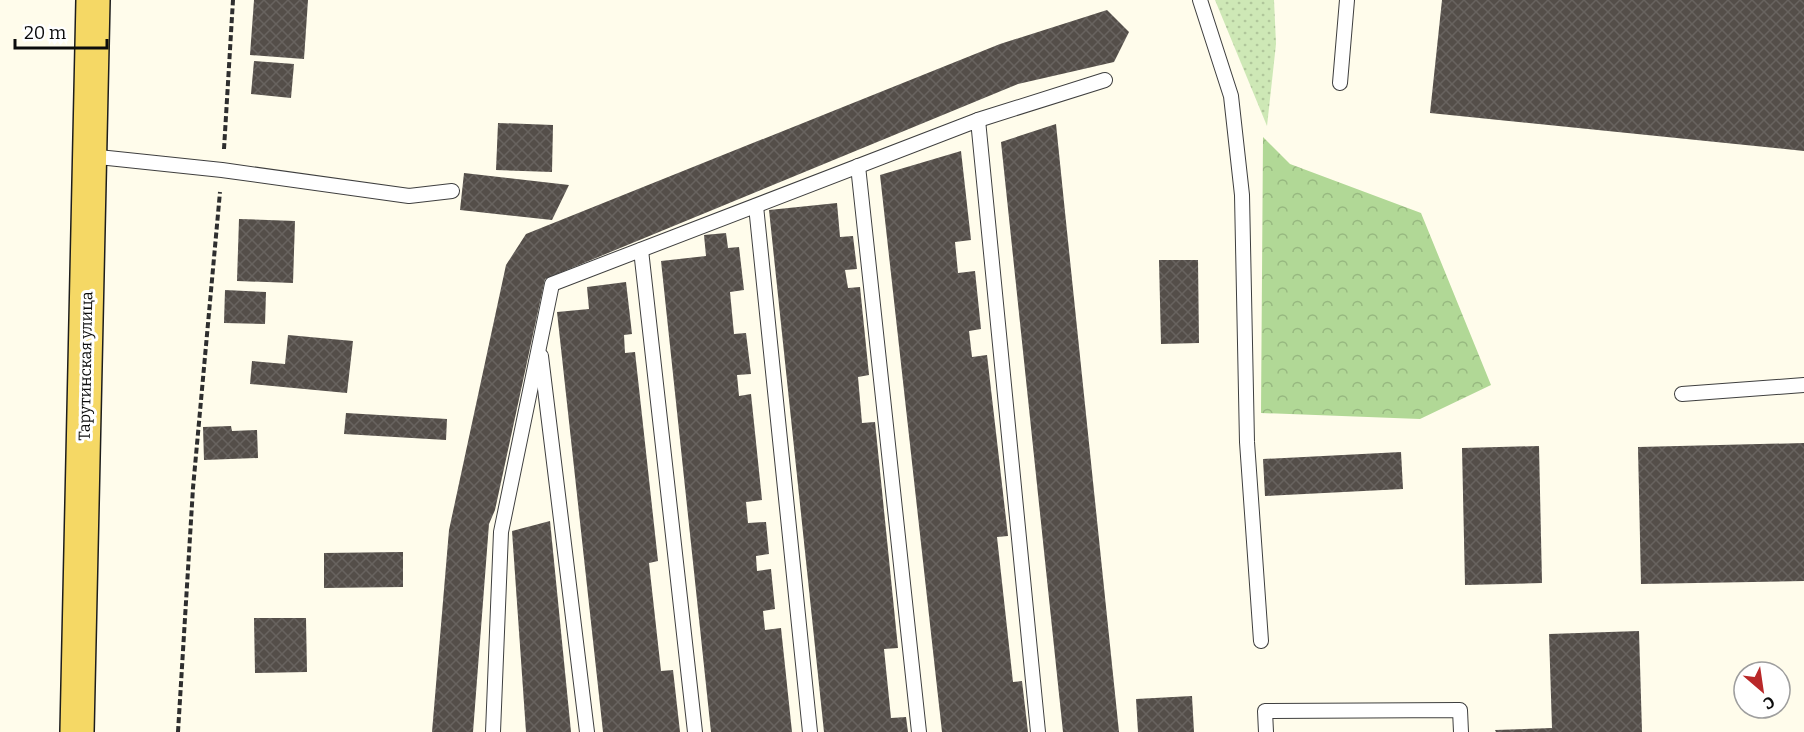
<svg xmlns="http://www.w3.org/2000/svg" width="1804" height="732" font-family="Bitter,serif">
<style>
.grass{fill:url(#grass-dots)}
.forest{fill:url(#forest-crowns)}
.building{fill:url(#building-cross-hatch)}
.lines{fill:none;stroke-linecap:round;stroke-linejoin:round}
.service-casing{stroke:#3f3f3f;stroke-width:16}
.primary-casing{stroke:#1d1d1d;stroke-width:36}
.path{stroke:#2e2e2e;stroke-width:4;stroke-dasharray:6 3;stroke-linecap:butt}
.service{stroke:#fff;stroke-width:14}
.primary{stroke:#f5d865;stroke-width:33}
.labels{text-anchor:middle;stroke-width:6;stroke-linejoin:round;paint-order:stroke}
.street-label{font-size:16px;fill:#0c0c0c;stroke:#fff}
</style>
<defs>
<pattern id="grass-dots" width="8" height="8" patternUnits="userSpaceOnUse" patternTransform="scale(1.5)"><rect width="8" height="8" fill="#cee8b6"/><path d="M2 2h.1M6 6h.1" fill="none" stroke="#b0c69b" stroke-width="1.8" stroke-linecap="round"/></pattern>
<pattern id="forest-crowns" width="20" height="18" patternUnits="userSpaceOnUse" patternTransform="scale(1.5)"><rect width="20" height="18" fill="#b1d896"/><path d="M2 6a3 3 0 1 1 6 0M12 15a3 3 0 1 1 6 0" fill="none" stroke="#97b880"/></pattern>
<pattern id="building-cross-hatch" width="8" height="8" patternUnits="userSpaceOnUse" patternTransform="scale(1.5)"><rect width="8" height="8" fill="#544e49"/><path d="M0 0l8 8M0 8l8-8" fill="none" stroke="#68635f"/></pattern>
</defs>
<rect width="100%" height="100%" fill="#fffceb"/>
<path class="grass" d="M1215 0H1274L1276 44 1267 126Z"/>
<path class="forest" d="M1263 137 1290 164 1421 213 1491 385 1420 419 1261 413Z"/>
<g class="building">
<path d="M254 0H308L304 59 250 55Z"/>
<path d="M1442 0H1804V151L1430 113Z"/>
<path d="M1107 10 1129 32 1114 62 1018 84 545 279 495 510 489 524 473 732H432L449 530 506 265 526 234 1000 44Z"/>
<path d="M254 61 294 64 291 98 251 94Z"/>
<path d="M498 123 553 125 552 172 496 170Z"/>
<path d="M1056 124 1065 212 1119 732H1063L1001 142Z"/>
<path d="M961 151 971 240 955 242 958 273 975 271 981 329 969 331 972 357 987 355 1008 536 997 537 1013 682 1022 681 1028 732H942L880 175Z"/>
<path d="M464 173 569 185 552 220 460 210Z"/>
<path d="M837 203 840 237 853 236 857 269 845 270 848 288 860 287 869 375 858 377 862 423 875 422 898 648 884 649 891 718 906 717 908 732H824L769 210Z"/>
<path d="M239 219 295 221 293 283 237 281Z"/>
<path d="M726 233 728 248 739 247 744 290 730 292 734 334 746 333 751 374 737 375 739 396 751 394 762 500 746 502 748 523 766 522 769 554 756 556 757 571 771 569 775 609 763 611 765 630 781 628 792 732H711L661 261 706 256 704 235Z"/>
<path d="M1159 260H1198L1199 343 1161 344Z"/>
<path d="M626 282 632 334 624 335 625 353 635 352 658 561 649 563 661 671 673 670 680 732H603L557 312 589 309 587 287Z"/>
<path d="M225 290 266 292 265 324 224 323Z"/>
<path d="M288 335 353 341 347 393 250 384 252 361 285 364Z"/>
<path d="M346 413 447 419 446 440 344 434Z"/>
<path d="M231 426 232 431 257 430 258 458 204 460 203 427Z"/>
<path d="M1804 443V581L1641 584 1638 447Z"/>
<path d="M1539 446 1542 583 1465 585 1462 448Z"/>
<path d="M1401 452 1403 489 1265 496 1263 459Z"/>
<path d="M550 521 571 732H526L512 531Z"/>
<path d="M403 552V587L324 588V553Z"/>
<path d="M254 618H306L307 672 255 673Z"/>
<path d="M1639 631 1642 732H1496L1495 730 1552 728 1549 634Z"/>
<path d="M1192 696 1194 732H1138L1136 699Z"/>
</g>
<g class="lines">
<g class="service-casing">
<g id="service">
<path d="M1200 0 1231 96 1242 195 1247 442 1261 641"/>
<path d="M1340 83 1347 0"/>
<path d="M978 120 1105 80"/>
<path d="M89 156 222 170 409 196 452 191"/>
<path d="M858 166 919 732"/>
<path d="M756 206 810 732"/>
<path d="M641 250 695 732"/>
<path d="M541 356 587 732"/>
<path d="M1682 394 1804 385"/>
<path d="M493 732 501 532 552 284 978 120 1038 732"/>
<path d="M1266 732 1265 711 1460 710 1461 732"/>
</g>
</g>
<g class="primary-casing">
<path id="primary" d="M77 732 93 0"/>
</g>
<g class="path">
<path d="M224 149 233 0"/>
<path d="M178 732 193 488 220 192"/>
</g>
<use href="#service" class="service"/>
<use href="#primary" class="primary"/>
</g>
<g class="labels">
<g class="street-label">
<text transform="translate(85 366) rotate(-89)" y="6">Тарутинская улица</text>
</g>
</g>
<g transform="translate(1762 690) rotate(151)"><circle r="28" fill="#ffffff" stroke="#9e9e9e" stroke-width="1.5"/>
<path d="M0-4.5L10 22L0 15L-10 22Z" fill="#b92829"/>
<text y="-9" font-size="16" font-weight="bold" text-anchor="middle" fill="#0c0c0c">С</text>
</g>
<path d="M15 39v9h92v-9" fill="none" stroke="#0c0c0c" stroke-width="3"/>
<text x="24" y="39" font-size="18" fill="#0c0c0c" stroke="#ffffff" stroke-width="4.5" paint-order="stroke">20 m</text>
</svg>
